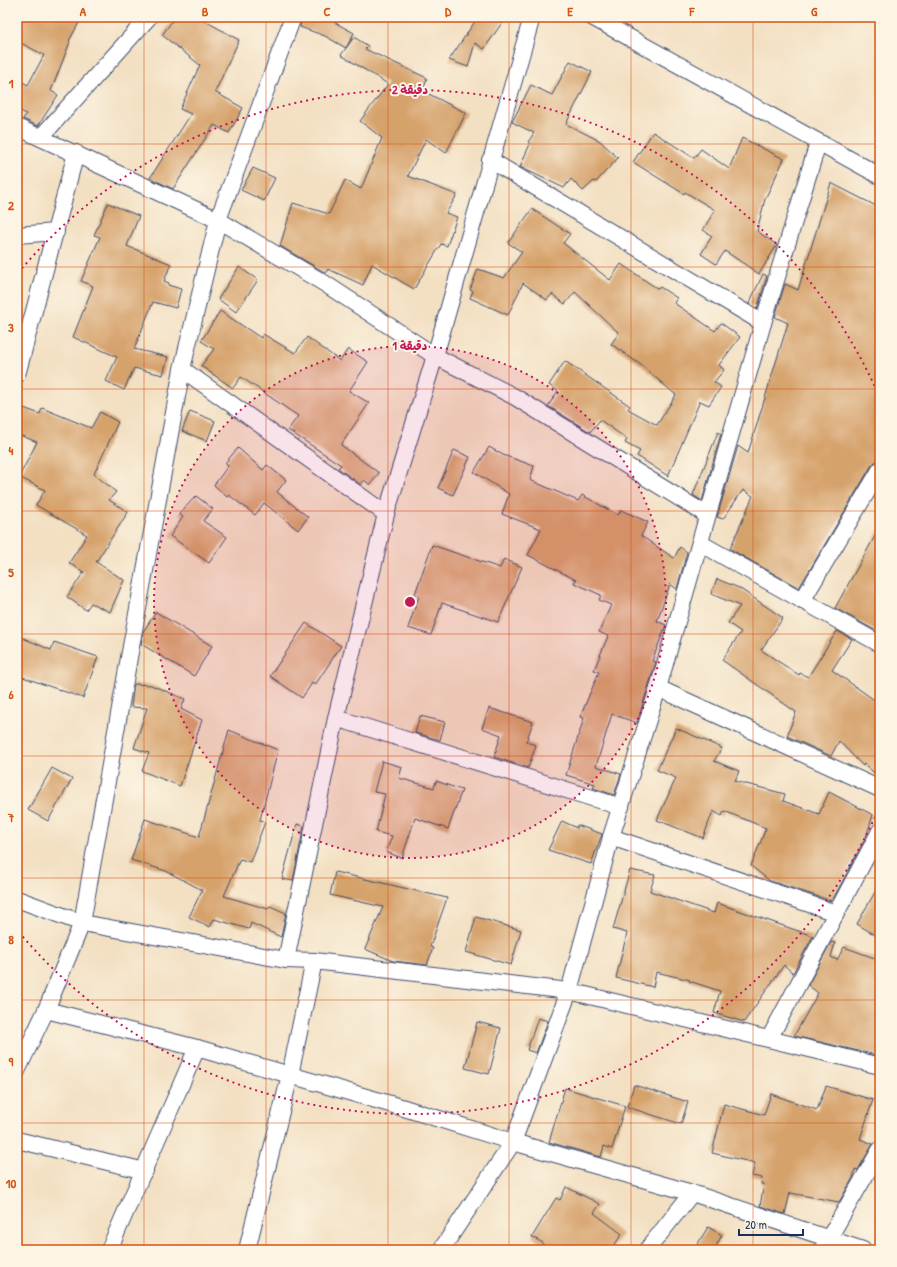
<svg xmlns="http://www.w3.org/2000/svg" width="897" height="1267" font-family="'Patrick Hand','Playpen Sans Arabic',sans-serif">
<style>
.building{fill:#d6a26c}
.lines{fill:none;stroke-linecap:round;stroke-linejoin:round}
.minor-casing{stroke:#3b4a6d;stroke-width:18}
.minor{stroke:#fff;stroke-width:16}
.grid{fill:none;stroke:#d45514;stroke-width:1;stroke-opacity:0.55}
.ring{fill:none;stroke:#c2185b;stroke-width:2;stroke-dasharray:2 4}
.centre{fill:#c2185b;stroke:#fcf5e5;stroke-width:2}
.ring-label{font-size:12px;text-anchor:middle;font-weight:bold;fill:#c2185b;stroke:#fcf5e5;stroke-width:4;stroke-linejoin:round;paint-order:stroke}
.neatline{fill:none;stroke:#d45514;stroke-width:1.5}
.grid-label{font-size:13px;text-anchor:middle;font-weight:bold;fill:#d45514}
</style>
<rect width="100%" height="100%" fill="#fcf5e5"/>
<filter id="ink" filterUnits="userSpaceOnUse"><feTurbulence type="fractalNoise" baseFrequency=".025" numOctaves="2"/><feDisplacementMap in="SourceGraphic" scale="8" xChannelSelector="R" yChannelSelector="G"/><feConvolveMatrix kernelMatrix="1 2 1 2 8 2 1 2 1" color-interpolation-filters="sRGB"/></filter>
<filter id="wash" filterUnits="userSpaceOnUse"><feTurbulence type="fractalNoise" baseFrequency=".012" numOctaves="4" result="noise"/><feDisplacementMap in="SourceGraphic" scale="16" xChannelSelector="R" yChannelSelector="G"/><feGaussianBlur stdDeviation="0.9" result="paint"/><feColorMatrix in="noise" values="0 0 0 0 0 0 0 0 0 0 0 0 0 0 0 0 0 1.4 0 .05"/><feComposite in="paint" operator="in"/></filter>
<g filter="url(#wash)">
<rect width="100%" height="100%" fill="#f3e0c3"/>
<g id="blocks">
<g class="building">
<path d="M17 17H82L69 41 70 42 51 91 58 95 38 126 23 119 26 114 17 109V79L28 85 44 55 17 41Z"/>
<path d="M175 17H198L239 40 215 92 243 108 229 133 214 125 173 189 150 178 191 114 180 109 200 65 162 35Z"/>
<path d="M302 17H336L334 22 354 33 346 48 325 36 300 27Z"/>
<path d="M478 17H506L484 49 475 43 468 67 449 60Z"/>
<path d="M354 37 368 46 365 49 427 78 423 91 466 113 446 153 426 139 408 176 457 195 446 213 457 217 447 246 441 244 414 289 372 264 363 285 328 269 326 273 280 246 293 203 329 214 345 180 361 189 382 138 360 121 388 84 341 55Z"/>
<path d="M570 61 592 72 566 124 600 141 618 158 596 182 594 181 583 191 571 179 564 188 520 167 530 144 528 142 534 133 512 122 531 85 552 95Z"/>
<path d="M653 132 694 158 701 149 729 169 742 138 784 159 765 199 757 231 777 245 759 274 725 251 716 264 701 254 712 236 703 230 715 210 685 192 684 194 633 162Z"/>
<path d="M253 168 275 178 264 201 241 190Z"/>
<path d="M831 183 880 208V458L872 465 799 588 730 549 753 496 743 490 723 519 717 517 738 446 748 453 788 323 775 317 785 284 798 290Z"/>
<path d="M108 203 139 216 127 246 171 264 164 281 169 283 168 285 181 289 176 308 153 302 134 349 168 357 163 375 134 368 124 390 106 381 117 357 73 337 93 286 81 281 100 237 94 235Z"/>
<path d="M532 209 570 234 563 243 610 280 621 264 658 289 660 287 677 298 674 303 715 331 721 323 740 337 719 365 724 370 714 382 721 387 709 405 700 401 668 476 637 456 640 451 625 443 627 439 600 420 590 432 548 406 558 391 549 385 565 361 630 406 628 409 657 425 676 395 641 365 611 344 619 333 575 292 565 304 552 294 547 300 523 283 508 315 470 298 473 291 470 290 478 269 504 278 522 252 508 243Z"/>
<path d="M239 267 258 280 236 312 218 299Z"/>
<path d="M763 274 767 276 757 309 749 304Z"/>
<path d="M220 311 261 338 263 334 295 353 307 337 340 361 348 349 368 362 349 391 369 403 341 445 379 473 370 485 364 480 361 485 338 468 341 465 288 430 298 416 241 377 233 388 201 366 214 349 201 341Z"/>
<path d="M21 407 40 414 42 408 91 428 100 412 118 422 94 474 116 492 109 500 128 512 96 562 124 580 110 612 91 603 86 610 67 597 84 572 69 563 87 535 36 505 45 490 19 477 37 442 17 434V418Z"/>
<path d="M190 411 215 421 207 441 182 431Z"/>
<path d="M718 432 721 434 702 501 693 495Z"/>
<path d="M489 447 503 455 534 466 530 480 578 501 582 495 618 515 621 510 648 522 641 536 674 558 680 547 687 552 677 589 670 584 657 621 666 625 652 661 656 662 637 723 612 714 596 766 621 774 614 795 593 788 595 784 566 775 584 718 580 717 599 672 594 670 608 636 599 632 611 605 599 600 601 595 574 583 576 580 528 555 541 529 502 514 509 494 474 472Z"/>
<path d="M238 448 263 470 267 465 286 480 277 492 308 517 298 530 264 503 255 515 229 495 227 497 214 485 228 466 225 463Z"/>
<path d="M454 450 470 457 453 495 438 488Z"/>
<path d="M196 496 213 509 203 521 227 537 209 563 170 536 183 517 179 514Z"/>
<path d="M880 527V633L835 608Z"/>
<path d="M432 545 500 568 504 559 522 567 498 622 442 603 431 635 408 628 419 596 415 594Z"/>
<path d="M717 579 739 588 783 618 761 650 799 675 800 673 808 677 837 631 852 639 832 670 880 704V778L864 764 863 766 839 741 831 756 787 736 796 712 722 660 741 632 728 623 740 606 711 594Z"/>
<path d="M156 612 212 646 194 676 141 644 143 632Z"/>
<path d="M306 623 341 646 315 685 312 683 302 698 270 676Z"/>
<path d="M23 638 51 650 54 642 98 657 83 698 17 675V654Z"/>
<path d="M134 684 151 685 185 699 181 709 202 720 180 786 142 771 149 753 134 748 147 708 131 707Z"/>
<path d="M489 708 533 722 526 742 536 745 528 768 494 757 501 735 482 728Z"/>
<path d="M420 716 445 722 440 740 415 733Z"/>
<path d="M676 728 722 748 714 761 739 771 735 781 785 794 783 801 819 814 829 792 873 815 866 837 832 901 770 881 751 866 766 828 724 811 722 816 713 811 703 838 657 820 676 778 657 770Z"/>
<path d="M229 730 278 750 260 820 265 822 250 862 240 859 224 896 268 909 270 906 286 913 281 937 251 923 249 929 214 919 210 927 189 917 202 890 166 871 131 860 145 819 199 837Z"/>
<path d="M382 761 402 767 399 778 434 788 436 781 462 790 448 829 415 818 402 858 386 852 392 836 376 832 385 794 374 792Z"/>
<path d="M52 768 72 779 48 821 28 810Z"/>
<path d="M562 821 577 828V825L602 834 591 864 548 850Z"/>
<path d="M297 824 304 826 293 881 282 879Z"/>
<path d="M630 870 655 875 650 891 714 913 717 903 813 936 793 973 784 965 744 1022 714 1013 720 991 689 981 690 980 656 972 653 987 616 978 627 933 613 929Z"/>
<path d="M335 872 447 898 430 947 433 948 427 965 393 961 365 949 383 907 330 895Z"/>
<path d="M880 883V938L857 924Z"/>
<path d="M476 917 521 930 511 965 466 952Z"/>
<path d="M831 942 835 943 831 957 837 960 844 947 880 960V1056L794 1036 818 993 808 985Z"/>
<path d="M538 1018 548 1021 536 1053 527 1050Z"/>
<path d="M477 1022 501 1028 489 1074 465 1068Z"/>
<path d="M634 1085 688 1102 681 1124 627 1107Z"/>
<path d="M826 1086 873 1100 860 1139 873 1144 858 1170 855 1169 853 1178 839 1202 790 1193 785 1214 760 1206 764 1184H761L762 1178 752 1176 755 1163 712 1153 724 1104 764 1115 771 1094 817 1110Z"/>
<path d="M565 1088 625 1106 612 1149 604 1146 601 1157 549 1142Z"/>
<path d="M566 1187 600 1204 594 1213 622 1234 611 1250H539L543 1243 532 1237 556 1198 560 1200Z"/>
<path d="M708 1227 722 1235 714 1250H694Z"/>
</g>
</g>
</g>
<g filter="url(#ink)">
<use href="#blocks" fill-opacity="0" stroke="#3b4a6d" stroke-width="1"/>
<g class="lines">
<g class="minor-casing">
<g id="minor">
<path d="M592 17 880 176"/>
<path d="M17 127 218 220 324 283 435 356 515 397 707 515"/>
<path d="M41 137 149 17"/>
<path d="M490 160 763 323"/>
<path d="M17 235 56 232"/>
<path d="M182 369 386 514"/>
<path d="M17 375 76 153"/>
<path d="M700 543 880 644"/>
<path d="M802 601 880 470"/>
<path d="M658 688 880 789"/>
<path d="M336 718 621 807"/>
<path d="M611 837 836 913"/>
<path d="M17 899 82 923 286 960 314 961 569 991 880 1066"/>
<path d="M286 960 336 718 386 514 435 356 532 17"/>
<path d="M46 1010 197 1048 404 1108 513 1142 692 1193 863 1250"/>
<path d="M769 1039 880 831"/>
<path d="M17 1071 46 1010 82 923 130 652 182 369 218 220 293 17"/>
<path d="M17 1140 145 1171"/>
<path d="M109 1250 197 1048"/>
<path d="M247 1250 290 1075 314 961"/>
<path d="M441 1250 513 1142 569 991 611 837 658 688 763 323 818 143"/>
<path d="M647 1250 692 1193"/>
<path d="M822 1250 880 1150"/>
</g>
</g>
<use href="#minor" class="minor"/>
</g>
</g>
<path class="grid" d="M144 17V1250M266 17V1250M388 17V1250M509 17V1250M631 17V1250M753 17V1250M17 144H880M17 267H880M17 389H880M17 511H880M17 634H880M17 756H880M17 878H880M17 1000H880M17 1123H880"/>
<circle cx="410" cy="602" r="256" fill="#c2185b" fill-opacity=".12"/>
<g class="ring">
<circle cx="410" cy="602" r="256"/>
<path d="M880 806A512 512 0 0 1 18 931M18 273A512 512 0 0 1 880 398"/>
</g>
<circle cx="410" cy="602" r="6" class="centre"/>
<g class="ring-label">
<text x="410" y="94">2 دقيقة</text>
<text x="410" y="350">1 دقيقة</text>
</g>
<rect width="897" height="1267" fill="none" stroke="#fcf5e5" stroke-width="44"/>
<path d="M739 1229v6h64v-6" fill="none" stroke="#1b2f5e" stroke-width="2"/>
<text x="745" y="1229" font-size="12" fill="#1b2f5e" stroke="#fcf5e5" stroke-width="3" paint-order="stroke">20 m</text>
<rect x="22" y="22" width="853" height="1223" class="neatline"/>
<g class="grid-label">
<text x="83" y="16">A</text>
<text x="205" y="16">B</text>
<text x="327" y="16">C</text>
<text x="448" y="16">D</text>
<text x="570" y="16">E</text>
<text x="692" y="16">F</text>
<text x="814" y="16">G</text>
<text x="11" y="88">1</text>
<text x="11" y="210">2</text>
<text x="11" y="332">3</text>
<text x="11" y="455">4</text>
<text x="11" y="577">5</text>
<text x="11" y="699">6</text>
<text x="11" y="822">7</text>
<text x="11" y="944">8</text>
<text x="11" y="1066">9</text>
<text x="11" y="1188">10</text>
</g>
</svg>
